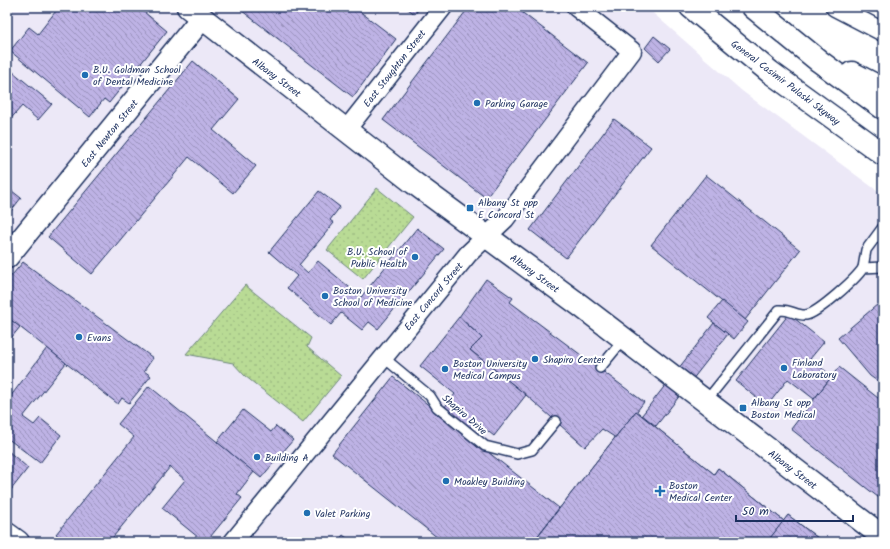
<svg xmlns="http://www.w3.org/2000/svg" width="890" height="549" font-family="Kalam,sans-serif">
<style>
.built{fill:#ece8f7}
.grass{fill:url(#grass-dots);stroke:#6a857a}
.building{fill:url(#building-back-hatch);stroke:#1b2f5e}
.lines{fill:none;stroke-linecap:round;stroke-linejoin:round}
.service-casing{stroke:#1b2f5e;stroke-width:12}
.minor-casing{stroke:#1b2f5e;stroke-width:21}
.secondary-casing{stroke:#1b2f5e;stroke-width:25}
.primary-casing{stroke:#1b2f5e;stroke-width:25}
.service{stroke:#fff;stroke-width:9}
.minor{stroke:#fff;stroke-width:18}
.secondary{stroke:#fff;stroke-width:22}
.primary{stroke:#fff;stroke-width:22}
.poi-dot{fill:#1f6fb2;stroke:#fff;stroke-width:1.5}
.labels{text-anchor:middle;stroke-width:4;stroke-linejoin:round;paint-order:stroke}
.street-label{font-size:10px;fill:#1b2f5e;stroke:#fff}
.poi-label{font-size:10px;fill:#1b2f5e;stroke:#fff;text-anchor:start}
</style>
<defs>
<pattern id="grass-dots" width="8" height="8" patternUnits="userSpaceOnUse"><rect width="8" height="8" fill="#b9db95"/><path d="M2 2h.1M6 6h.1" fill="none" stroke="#9ebc83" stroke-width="1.8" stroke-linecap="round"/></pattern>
<pattern id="building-back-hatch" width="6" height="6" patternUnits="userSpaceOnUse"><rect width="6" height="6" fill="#beb3e5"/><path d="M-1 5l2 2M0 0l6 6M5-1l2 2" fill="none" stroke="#9a92bd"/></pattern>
</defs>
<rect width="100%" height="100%" fill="#fff"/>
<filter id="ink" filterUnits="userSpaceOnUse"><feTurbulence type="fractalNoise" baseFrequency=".025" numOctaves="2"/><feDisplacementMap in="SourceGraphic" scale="8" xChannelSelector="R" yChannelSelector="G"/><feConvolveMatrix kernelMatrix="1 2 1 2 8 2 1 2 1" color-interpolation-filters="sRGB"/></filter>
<g filter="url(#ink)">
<path class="built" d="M7 7H646L742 91 883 195V542H7Z"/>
<g class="grass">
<path d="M377 188 413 217 363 279 327 250Z"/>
<path d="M245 285 311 338 307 347 341 376 303 422 245 376 233 363 186 354Z"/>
</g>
<g class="building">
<path d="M59 7H138L167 31 109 103 104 99 90 117 10 51 29 27 38 34Z"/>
<path d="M237 7H354L396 39 353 97Z"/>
<path d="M405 7H420L415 14Z"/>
<path d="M469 7H515L588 63 486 198 383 120Z"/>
<path d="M654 36 670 49 659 61 645 48Z"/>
<path d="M193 61 239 99 213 130 256 166 233 193 189 157 92 274 48 237Z"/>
<path d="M7 67 52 104 38 120 22 106 7 123Z"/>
<path d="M614 119 651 147 566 258 530 230Z"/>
<path d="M706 175 800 250 745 320 651 245Z"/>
<path d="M7 187 21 198 7 216Z"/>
<path d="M319 191 340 207 330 220 334 223 299 265 308 273 318 261 361 297 417 228 444 249 378 329 369 322 362 330 341 313 331 325 287 288 297 276 269 252Z"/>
<path d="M23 262 153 358 144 371 151 376 129 403 122 398 118 404 7 317V281Z"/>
<path d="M486 279 513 298 510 302 644 402 616 438 602 429 585 447 526 395 470 350 482 338 459 317Z"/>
<path d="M722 301 748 322 734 339 708 318Z"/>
<path d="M878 304 880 306 883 304V385L870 376 838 338Z"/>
<path d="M789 314 824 342 810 359 832 376 814 399 788 379 767 406 736 381Z"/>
<path d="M7 317 20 327 7 343Z"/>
<path d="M459 317 482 338 470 350 526 395 494 436 475 421 470 428 444 408 455 394 420 366Z"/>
<path d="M714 323 728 334 656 426 642 415Z"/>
<path d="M47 348 66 363 23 417 34 425 40 418 61 435 40 463 7 438V401Z"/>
<path d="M839 367 883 402V501L791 429Z"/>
<path d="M393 377 559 508 533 542H443L332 454Z"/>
<path d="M149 386 254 472 237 494 242 498 206 542H204L162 508 185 480 170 467 109 542H66L56 534 134 437 118 424Z"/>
<path d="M243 410 271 432 276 426 293 440 261 478 217 442Z"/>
<path d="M636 411 714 474 718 468 784 521 788 515 823 542H533Z"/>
<path d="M636 411 714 474 718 468 784 521 767 542H755L749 538 746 542H533Z"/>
<path d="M7 450 28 468 7 495Z"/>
<path d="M788 515 823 542H767Z"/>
<path d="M343 535 352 542H337Z"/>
</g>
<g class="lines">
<g class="service-casing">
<g id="service">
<path d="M863 268 866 250 883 227"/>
<path d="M383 357 430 396 437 407 485 446 517 454 532 450 556 421"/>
<path d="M600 368 624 339"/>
<path d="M706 401 779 310C790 309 797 316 806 315 818 313 856 279 863 268L883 267"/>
</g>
</g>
<g class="minor-casing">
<g id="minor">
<path d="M835 7 883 32"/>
<path d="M346 130 443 7"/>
<path d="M233 542 468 254 505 219 632 51 576 7"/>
</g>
</g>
<g class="secondary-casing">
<g id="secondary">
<path d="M188 7 414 183 581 306 883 537"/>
<path d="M7 257 202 18"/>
<path d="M7 534 18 542"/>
</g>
</g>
<g class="primary-casing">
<g id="primary">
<path d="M691 7 770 72 883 154"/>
<path d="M753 7 819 61 883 108"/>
<path d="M852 73 883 89"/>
</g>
</g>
<use href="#service" class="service"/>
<use href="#minor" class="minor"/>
<use href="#secondary" class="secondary"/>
<use href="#primary" class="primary"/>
</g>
</g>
<g class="poi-dot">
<circle cx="85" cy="75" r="4"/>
<circle cx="477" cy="103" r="4"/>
<rect x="466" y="204" width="8" height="8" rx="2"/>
<circle cx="415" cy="257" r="4"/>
<circle cx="325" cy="296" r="4"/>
<circle cx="79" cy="337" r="4"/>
<circle cx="535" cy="359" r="4"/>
<circle cx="784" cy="368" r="4"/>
<circle cx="445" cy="369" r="4"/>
<rect x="739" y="404" width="8" height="8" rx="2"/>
<circle cx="257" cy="457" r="4"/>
<circle cx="446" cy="481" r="4"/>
<path d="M658 485h4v4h4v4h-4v4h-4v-4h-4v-4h4z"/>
<circle cx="307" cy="513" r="4"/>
</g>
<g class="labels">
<g class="street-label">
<text transform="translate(394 68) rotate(-52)" y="4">East Stoughton Street</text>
<text transform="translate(277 77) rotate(37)" y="4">Albany Street</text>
<text transform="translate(786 82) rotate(37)" y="4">General Casimir Pulaski Skyway</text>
<text transform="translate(109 133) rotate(-51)" y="4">East Newton Street</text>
<text transform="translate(535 273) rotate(36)" y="4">Albany Street</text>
<text transform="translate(433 296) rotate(-50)" y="4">East Concord Street</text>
<text transform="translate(465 414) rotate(41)" y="4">Shapiro Drive</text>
<text transform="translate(793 469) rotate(37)" y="4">Albany Street</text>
</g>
<g class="poi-label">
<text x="93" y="73">B.U. Goldman School<tspan x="93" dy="12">of Dental Medicine</tspan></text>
<text x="485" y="107">Parking Garage</text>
<text x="478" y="206">Albany St opp<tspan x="478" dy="12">E Concord St</tspan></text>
<text x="407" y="255" text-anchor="end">B.U. School of<tspan x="407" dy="12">Public Health</tspan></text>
<text x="333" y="294">Boston University<tspan x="333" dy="12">School of Medicine</tspan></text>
<text x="87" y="341">Evans</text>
<text x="543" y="363">Shapiro Center</text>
<text x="792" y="366">Finland<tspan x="792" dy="12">Laboratory</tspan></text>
<text x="453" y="367">Boston University<tspan x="453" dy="12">Medical Campus</tspan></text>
<text x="751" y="406">Albany St opp<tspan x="751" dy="12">Boston Medical</tspan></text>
<text x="265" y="461">Building A</text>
<text x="454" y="485">Moakley Building</text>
<text x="669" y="489">Boston<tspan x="669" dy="12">Medical Center</tspan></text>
<text x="315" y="517">Valet Parking</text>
</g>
</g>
<rect width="890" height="549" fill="none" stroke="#fff" stroke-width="24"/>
<rect x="12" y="12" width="866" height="525" fill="none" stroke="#1b2f5e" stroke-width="1.5" filter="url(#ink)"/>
<path d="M736 515v6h117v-6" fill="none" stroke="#1b2f5e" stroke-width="2"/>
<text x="742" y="515" font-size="12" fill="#1b2f5e" stroke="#ffffff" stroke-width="3" paint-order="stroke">50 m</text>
</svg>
